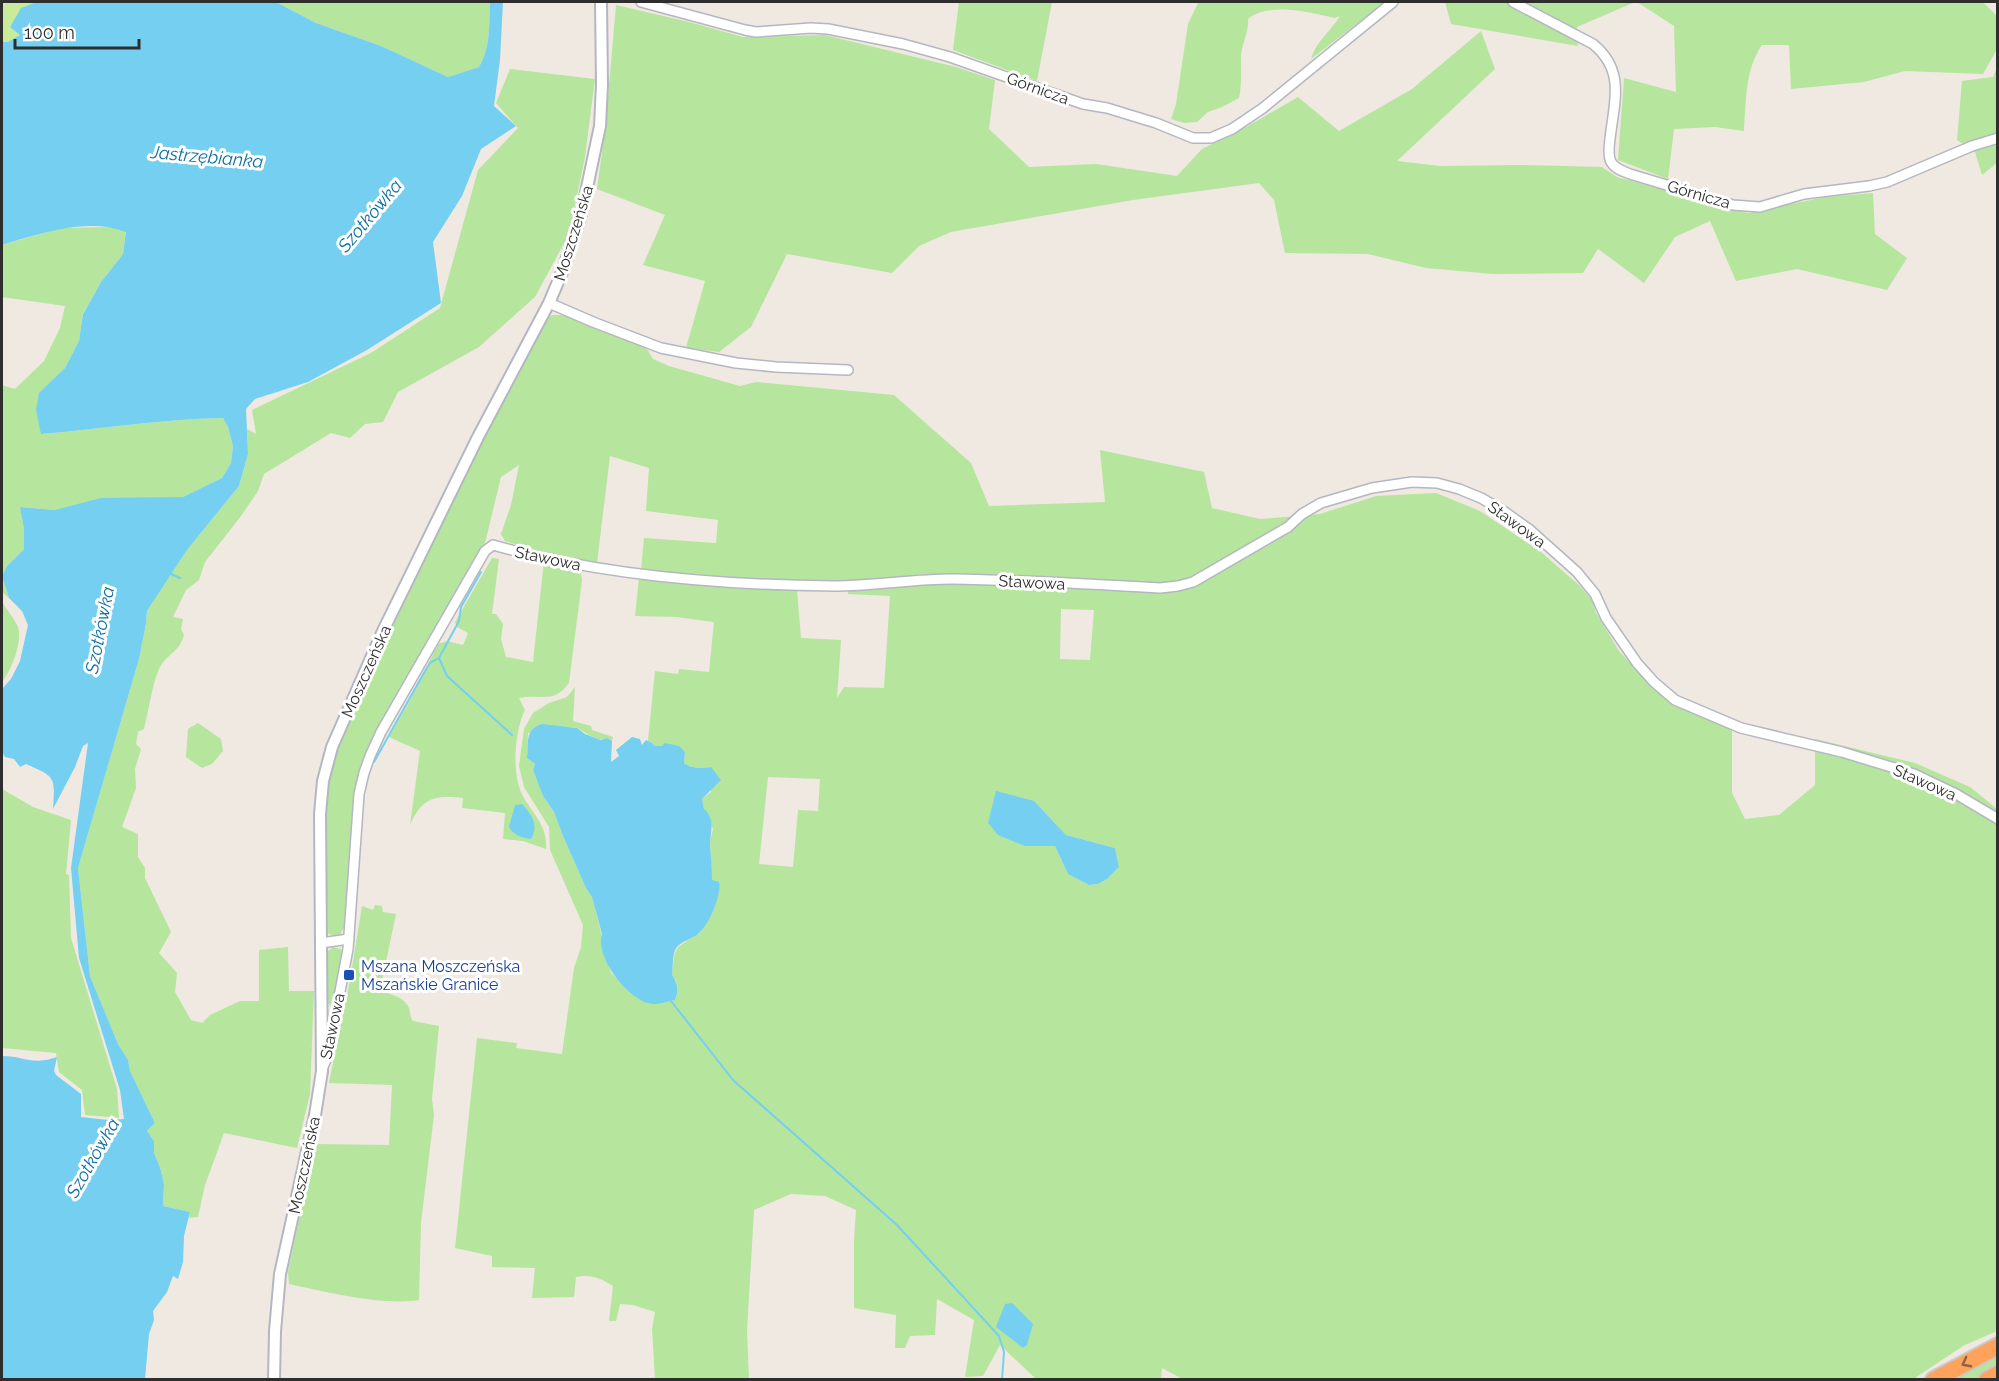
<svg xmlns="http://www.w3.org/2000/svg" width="1999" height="1381" font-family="Raleway,sans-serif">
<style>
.green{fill:#b6e59e;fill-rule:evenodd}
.pitch{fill:#c9ec9a}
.water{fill:#75cff0}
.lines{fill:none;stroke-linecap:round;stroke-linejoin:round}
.stream{stroke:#75cff0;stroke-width:2}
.minor-casing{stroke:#b4b7c1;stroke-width:12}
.tertiary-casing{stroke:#b4b7c1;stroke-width:14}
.motorway-casing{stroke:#c9c9c9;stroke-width:20}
.minor{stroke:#fff;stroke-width:9}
.tertiary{stroke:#fff;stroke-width:10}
.motorway{stroke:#ffa35c;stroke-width:16}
.oneway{stroke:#8c6343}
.transit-dot{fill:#1a4fb4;stroke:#fff;stroke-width:2}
.labels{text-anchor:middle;stroke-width:6;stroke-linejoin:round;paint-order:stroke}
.street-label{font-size:16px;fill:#2e2e2e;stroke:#fff}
.transit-label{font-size:16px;fill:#164399;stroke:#fff;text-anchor:start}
.water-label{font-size:18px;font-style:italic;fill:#0d6fa3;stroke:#fff}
</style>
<rect width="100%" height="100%" fill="#efe9e1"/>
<g class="green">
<path d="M276 2H490C489 24 491 47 479 67L448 77 381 46 316 23Z"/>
<path d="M959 2H1052L1037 81 953 50Z"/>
<path d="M1206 2H1385L1311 59C1316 41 1331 31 1340 16L1334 18C1310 12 1268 2 1248 19 1249 33 1242 42 1241 56 1241 70 1242 84 1239 98L1222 107 1208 112 1197 122 1184 123 1171 119 1176 104 1188 24 1198 3Z"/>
<path d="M1445 2H1635L1577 27 1578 46 1451 24Z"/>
<path d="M1637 2H1983L1997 16V49L1983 74 1905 71 1864 82 1791 89 1789 45H1762C1745 69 1746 102 1744 131L1715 127 1674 129 1668 179 1618 160 1624 78 1676 92 1674 26Z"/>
<path d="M616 5 689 22 743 37 825 35 956 67 995 80 989 129 1029 167 1096 164 1177 176 1202 149 1248 126 1298 97 1339 131 1412 89 1481 31 1495 69 1397 161 1440 166 1519 165 1602 167 1617 177 1748 213 1825 197 1873 193 1875 234 1907 258 1887 290 1797 269 1736 281 1710 221 1675 237 1644 283 1598 249 1583 273 1493 274 1426 268 1368 254 1285 253 1274 200 1259 183 1133 200 951 232 919 246 892 273 787 254 751 327 719 352 686 348 705 281 643 265 665 215 597 189 605 131Z"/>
<path d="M1997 67V163L1982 175 1975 152 1957 140 1962 81 1993 77Z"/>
<path d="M510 69 595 79 585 157 569 234 535 297 479 347 398 392 383 422 365 424 350 438 331 433 264 474 258 491 241 516 205 562 199 580 186 590 173 617 183 619 181 629 184 635C179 653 167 653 159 669 153 681 148 714 144 729L138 732 136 744 141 749 135 769 136 788 122 827 138 834V857L145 868V878L171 932 159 953 177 973 175 992 191 1020 202 1023 210 1015 240 1001H259V950L288 947 289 991H314L310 1094 297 1148 224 1133 205 1185 198 1217 189 1218 190 1212 163 1206 164 1184 160 1167 154 1153V1141L147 1131 155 1123 130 1071 128 1060 118 1044 90 976 78 868 139 659 146 624 147 611 187 550 239 486 248 454 247 429 256 434 252 410 371 353 440 308 478 170 518 128 496 103Z"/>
<path d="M111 227 126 231 123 254 101 282 83 313 79 341 65 368 39 394 42 434C102 429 162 419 223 418L228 427 233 446 231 463 222 478 183 497 147 499 55 510 20 507 24 529V549L7 566 2 576 9 598 2 592V385L15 389 44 361 60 328 65 306 2 297V245L61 228Z"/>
<path d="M554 315H562L646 347 653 359 669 366 740 386 756 382 894 395 971 463 989 506 1105 502 1100 450 1204 472 1212 508 1260 519 1320 514 1376 496 1436 493 1480 511 1541 552 1580 586 1592 600 1596 613 1619 651 1652 687 1675 704 1732 726V793L1745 819 1779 815 1815 785V739L1915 763 1970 787 1997 809V1331L1963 1346 1912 1380H1184L1162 1368 1161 1379 1038 1380 1035 1378 1000 1345 983 1376 965 1377 974 1320 937 1299 935 1335 910 1336 905 1348H895L896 1315 854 1308V1240L856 1210 825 1196 791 1194 754 1210 747 1331 749 1379H655L652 1329 655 1312 633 1305 620 1304 616 1321H609L613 1286C600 1278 591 1274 576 1277L574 1297 532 1298 535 1268 492 1267V1256L455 1248 477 1038 517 1043 516 1048 562 1054 574 968 581 947 583 925 550 850 549 827 524 787 519 766 524 729 533 713 549 703 567 697 575 687 573 721 591 726 592 730 613 737 612 741C607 738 604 740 599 739 590 737 584 731 577 728 567 724 539 732 528 733L527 758 535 764 533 770 543 796 554 812 563 836 586 888 592 896 611 973 621 982 631 994 659 1004 675 1000C679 990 679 984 672 975 676 941 674 951 701 932L712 881 710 841 713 829 704 809 702 799 711 792V767C701 768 692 769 684 763L685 752 662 746H655L652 743 648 741 655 671 678 674 679 669 709 672 714 622 676 617 635 616 639 578 797 590 801 638 841 640 837 698 844 687 884 688 890 596 848 594 847 588 990 583 838 582 730 578 641 571 644 538 716 543 718 520 646 511 649 468 610 456 597 563 545 554 505 541 501 534 511 505 519 465 501 477 485 543 375 736 363 763 345 925 340 935 333 936 328 933 325 815 330 776 338 747 354 708 485 433 541 330 549 316ZM1061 609 1094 610 1090 660 1060 659ZM768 777 820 779 818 811 798 810 793 867 759 864ZM1034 801 1066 835 1115 848 1119 867 1107 879 1098 884 1089 885 1068 874 1055 846H1025Z"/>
<path d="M492 558 499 559 492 614H496L503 624 501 639 506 657 533 662 544 561 580 570 582 580 569 683C553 705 541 693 519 698L525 710C514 732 511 777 524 798 534 815 548 827 546 849L523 841 503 839 505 813 462 808 463 798C435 795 422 797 410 825L420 751 389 737 407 706 438 644 447 641 463 645 468 633 457 627 455 622Z"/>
<path d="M2 602C7 610 14 618 18 627 23 641 11 671 2 682Z"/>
<path d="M198 723 221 739 223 751 212 764 202 768 186 757 188 729Z"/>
<path d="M2 789 33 807 71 820 66 874 69 875 71 938 117 1089 119 1118 85 1115 82 1090 59 1072 56 1053 2 1048Z"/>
<path d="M375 905 382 906 383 912 396 914 380 991C390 994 402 996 408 1006 411 1011 409 1015 413 1021L439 1026 432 1099 434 1115 421 1223 419 1300C383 1306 326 1292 289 1284L288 1272 315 1144 389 1145 392 1085 329 1083 350 980 362 906 373 910Z"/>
<path d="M333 947 341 949 343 954 333 1005 331 1007 328 1003 326 953Z"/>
<path d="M1997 1353V1368L1976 1379 1947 1380Z"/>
</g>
<path class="pitch" d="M2 2H37L10 26 21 35 8 42H2Z"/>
<g class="water">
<path d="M37 2H276L316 23 381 46 448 77 479 67C491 47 489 24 490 2H503L500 60 494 106 516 126 481 149 462 196 433 242 441 303 367 350 308 382 255 399 246 409 248 454 239 486 187 550 147 611 146 624 139 659 78 868 90 976 118 1044 128 1060 130 1071 155 1123 147 1131 154 1141V1153L160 1167 164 1184 163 1206 190 1212 184 1236 183 1262 178 1279 173 1276 167 1292 153 1311 154 1320 149 1334 145 1379H2V1056C26 1056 30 1066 57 1057L54 1071 56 1075 81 1094V1117L108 1120 124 1119 120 1090 79 958 71 868 88 743 83 746 75 767 53 809C55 777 56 777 26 764L20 767 14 759 5 757 2 752V689L11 679 20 661 28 625 22 611 9 598 2 576 7 566 24 549V529L20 507 55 510 101 498 183 497 222 478 231 463 233 446 228 427 223 418C162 419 102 429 41 434L36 410 39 393 65 368 79 341 83 314 101 282 123 254 126 232C86 217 40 234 2 245V42H8L20 35 10 27 21 8Z"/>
<path d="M542 724 577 728 585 734 601 740 607 738 612 741 611 762 619 756 616 750 632 737 640 739 642 745 646 740 652 743 655 746H662L665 743 679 746 685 752 684 763C692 769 702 768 711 767L721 780 702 799 704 809C716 819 710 832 710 845 711 857 712 869 712 880L719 882C722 895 708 927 698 934 692 939 682 941 677 947 672 952 673 968 672 975 678 984 679 990 675 1000 666 1002 657 1006 648 1003 626 997 595 957 602 934L592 897 586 888 563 836 554 812 543 796 533 770 535 764 527 758C529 742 524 730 542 724Z"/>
<path d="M996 791 1034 801 1066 835 1115 848 1119 867 1107 879 1098 884 1089 885 1068 874 1055 846H1025L998 835 988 823Z"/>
<path d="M522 804C532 815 539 825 531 839 522 838 513 835 509 827L515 805Z"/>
<path d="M1012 1303 1033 1324 1027 1345 1023 1348 996 1327 1005 1304Z"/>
</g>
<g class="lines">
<g class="stream">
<path d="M171 574 180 578"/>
<path d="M439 658 459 621 461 607 481 572"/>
<path d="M374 762 425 671 430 663 439 658 447 676 512 735"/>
<path d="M671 1001 733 1080 897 1225 999 1336 1004 1352 1002 1380"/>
</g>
<g class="minor-casing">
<g id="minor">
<path d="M641 2 745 30 756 32 811 28 828 29 903 44 950 57 1083 104 1107 108 1156 123 1193 138H1211L1232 129 1263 108 1393 2"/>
<path d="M1513 2 1593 44C1626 71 1614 102 1610 139 1609 146 1608 156 1611 162 1615 169 1623 171 1630 174L1733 205 1760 207 1804 194 1869 186 1887 182 1972 146 1998 138"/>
<path d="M549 303 593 322 661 348 736 363 776 367 848 370"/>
<path d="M321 943 349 939"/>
<path d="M323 1067 328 1055 348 949 359 794 364 773 370 756 381 732 485 551 493 545C602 576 721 585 834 586 873 586 913 579 952 579 1021 580 1091 584 1160 588L1178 586 1193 582 1288 527 1302 514 1321 503 1372 488 1412 482 1437 483 1459 489 1481 498 1502 510 1530 530 1577 572 1595 594 1606 618 1637 663 1654 682 1675 700 1741 728 1842 752 1914 774 1956 794 1998 819"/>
</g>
</g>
<g class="tertiary-casing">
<path id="tertiary" d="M274 1380 275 1331 280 1274 315 1115 322 1071 320 814 323 781 332 747 383 631 478 437 549 303 563 270 582 211 600 126 602 85 601 2"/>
</g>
<g class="motorway-casing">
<g id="motorway">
<path d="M1934 1380 1998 1346"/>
<path d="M1987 1380 1998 1374"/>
</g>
</g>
<use href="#minor" class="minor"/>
<use href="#tertiary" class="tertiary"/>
<use href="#motorway" class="motorway"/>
</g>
<defs><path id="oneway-chevron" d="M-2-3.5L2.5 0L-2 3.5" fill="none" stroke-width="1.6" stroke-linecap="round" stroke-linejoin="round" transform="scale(1.5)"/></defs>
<use class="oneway" href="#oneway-chevron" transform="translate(1966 1363) rotate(152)"/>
<rect class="transit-dot" x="343" y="969" width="12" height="12" rx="3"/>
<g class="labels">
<g class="street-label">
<text transform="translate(1038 88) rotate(20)" y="6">Górnicza</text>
<text transform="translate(1699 194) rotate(16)" y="6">Górnicza</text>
<text transform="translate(573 233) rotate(-73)" y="6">Moszczeńska</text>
<text transform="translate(1517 524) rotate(36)" y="6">Stawowa</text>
<text transform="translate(548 558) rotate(12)" y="6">Stawowa</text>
<text transform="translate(1032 582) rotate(3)" y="6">Stawowa</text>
<text transform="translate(366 671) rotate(-66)" y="6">Moszczeńska</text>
<text transform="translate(1925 782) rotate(24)" y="6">Stawowa</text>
<text transform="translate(332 1026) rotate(-78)" y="6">Stawowa</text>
<text transform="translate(304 1165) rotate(-78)" y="6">Moszczeńska</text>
</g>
<g class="transit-label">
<text x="361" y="972">Mszana Moszczeńska<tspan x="361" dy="18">Mszańskie Granice</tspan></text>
</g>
<g class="water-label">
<text transform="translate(207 157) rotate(5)" y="6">Jastrzębianka</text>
<text transform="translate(370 216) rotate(-50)" y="6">Szotkówka</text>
<text transform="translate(100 630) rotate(-79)" y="6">Szotkówka</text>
<text transform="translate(93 1158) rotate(-60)" y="6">Szotkówka</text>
</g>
</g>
<rect width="1999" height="1381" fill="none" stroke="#2e2e2e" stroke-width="6"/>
<path d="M15 39v9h124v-9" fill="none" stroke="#2e2e2e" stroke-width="3"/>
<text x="24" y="39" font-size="18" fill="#2e2e2e" stroke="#ffffff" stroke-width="4.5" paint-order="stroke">100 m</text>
</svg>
